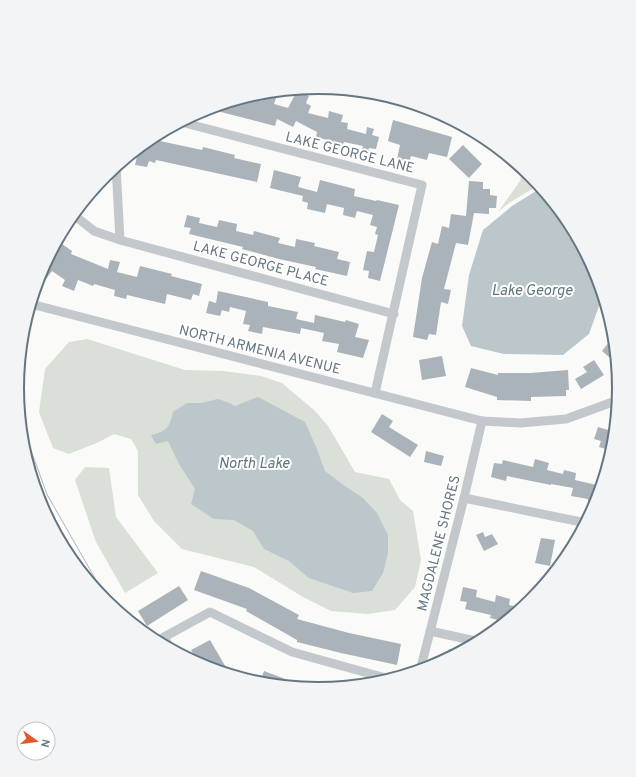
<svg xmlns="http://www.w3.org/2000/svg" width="636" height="777" font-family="Overpass,sans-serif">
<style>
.green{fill:#dadfd7}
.water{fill:#bbc7cb}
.building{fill:#aab3b9}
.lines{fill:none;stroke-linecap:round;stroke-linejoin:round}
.major-casing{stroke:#b5babe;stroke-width:14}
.minor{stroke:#c3c8cc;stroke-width:9}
.major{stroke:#fff;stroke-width:12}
.labels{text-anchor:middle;stroke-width:4;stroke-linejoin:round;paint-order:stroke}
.street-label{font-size:14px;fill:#657683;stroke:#fff}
.water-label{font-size:15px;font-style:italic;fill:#60757c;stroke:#fff}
.rim{fill:none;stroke:#657683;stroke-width:2}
</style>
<rect width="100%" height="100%" fill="#fafaf8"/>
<g class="green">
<path d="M523 169 531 176 539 185 509 203 498 212 520 181Z"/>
<path d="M87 339 185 370 223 371 261 376 282 383 315 411 328 426 355 472 389 479 400 500 413 511 421 560 415 587 395 610 368 614 331 611 303 597 254 567 182 549 154 521 138 495V451L131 439 114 434 99 442 69 454 53 448 39 412 45 369 69 342Z"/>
<path d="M85 467 109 468 116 517 158 573 125 593 96 542 75 480Z"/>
</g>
<g class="water">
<path d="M313 88 377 93 389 97 318 90Z"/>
<path d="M541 188 568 221 596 274 603 295 589 334 563 355 504 354 471 346 462 326 469 275 483 230 512 206Z"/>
<path d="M258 397 305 422 316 447 325 471 342 484 363 498 377 513 388 535V553L383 573 372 591 353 593 309 578 289 561 264 549 253 531 234 520 214 519 191 504 195 489 179 464 168 441 156 444 151 435C167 432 170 426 173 412L187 403H201L218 399 227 402 235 406Z"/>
</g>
<g class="building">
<path d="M297 91 309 96 306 103 311 106 308 113 328 118 329 111 343 115 341 122 348 123 347 129 366 134 367 127 374 129 372 135 379 137 376 149 369 148 368 151 362 149 363 146 344 142 343 144 316 137 317 132 296 121 293 127 277 119 275 126 209 109 238 100 248 102 249 98 262 101 264 94 276 98 274 104 288 108Z"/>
<path d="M393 120 452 137 447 157 429 153 427 160 411 156 409 162 397 159 400 145 388 141Z"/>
<path d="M156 136 161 137 160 141 202 150 203 147 235 155 234 158 261 164 257 182 156 160 155 163 149 161 147 167 135 165 139 148Z"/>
<path d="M463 145 482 164 469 178 449 159Z"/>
<path d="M274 170 301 177 298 187 317 192 320 180 355 189 354 196 376 201 377 200 399 205 380 281 368 278 369 271 363 270 367 251 374 252 378 235 375 234 377 227 370 225 373 215 357 211 355 218 343 215 344 208 327 204 325 213 307 209 308 203 302 201 303 196 270 188Z"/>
<path d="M469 181 483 182V189H490V195L497 196 496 208H489V214L474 213 468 245 456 243 444 289 451 290 448 304 441 302 436 335 429 334 427 340 413 337 422 278 432 242 438 244 442 226 449 228 451 214 466 216Z"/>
<path d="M187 215 200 218 199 223 217 227 219 220 237 224 236 231 253 235 254 231 280 238 278 243 295 247 296 239 315 243 314 246 339 252 337 259 350 262 347 276 315 269 316 267 279 259 242 249 243 247 189 234 191 228 184 227Z"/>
<path d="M62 244 72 251 71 254 108 269 110 260 120 262 117 272 137 277 140 266 172 274 171 276 202 284 199 296 193 294 191 300 167 294 165 304 127 295 126 299 114 296 115 290 94 284 93 286 78 280 74 291 62 286 65 280 52 271 46 279 40 274 54 247 58 250Z"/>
<path d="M218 291 268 302V306L298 312 296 319 314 323 315 315 345 322 346 320 359 324 355 337 369 340 363 358 337 352 339 344 322 341 324 333 301 328 300 334 263 327 262 334 248 331 250 325 243 324 246 311 230 307 229 312 222 310 220 316 206 313 209 301 216 303Z"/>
<path d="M609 342 615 346 617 364 602 351Z"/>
<path d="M442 356 446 376 422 380 419 360Z"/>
<path d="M594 360 604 375 581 389 575 379 587 372 583 367Z"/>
<path d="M471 368 498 375V373H531L568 370 569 390H566V396L531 397V401L497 400V397L465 387Z"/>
<path d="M382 414 393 421 389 427 418 445 410 457 371 432Z"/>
<path d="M598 427 615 432 612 451 599 447 601 441 594 439Z"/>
<path d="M426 451 444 456 441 466 424 462Z"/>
<path d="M535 459 549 463 547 470 563 474 564 470 576 473 575 480 601 486 596 503 588 501V499L571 496 573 488 551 484V485L507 476 506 481 491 477 494 463 502 464 503 460 533 467Z"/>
<path d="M483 532 485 537 492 534 498 544 484 551 476 535Z"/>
<path d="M541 538 555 540 550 566 535 563Z"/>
<path d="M201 571 249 588 299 615 297 619 349 633 401 644 397 665 341 653 297 642V640L246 611 247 609 194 590Z"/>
<path d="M179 586 188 600 147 626 138 611Z"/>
<path d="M463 587 477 590 476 597 495 602 496 595 510 599 509 605 523 608 506 622 490 618 491 615 465 609 467 602 460 601Z"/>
<path d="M210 640 224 664 231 675 203 666 198 662 191 650Z"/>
<path d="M449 649 461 651 446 659Z"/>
<path d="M264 671 304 686V688L259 684Z"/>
</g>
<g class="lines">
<g class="major-casing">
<path id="major" d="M25 453 41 497 89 581"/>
</g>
<g class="minor">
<path d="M181 122 422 185 375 393"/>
<path d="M116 166 120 240"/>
<path d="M79 219 94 231 120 240 394 314"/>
<path d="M31 304 482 421 520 423 566 419 618 400"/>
<path d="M464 498 586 523"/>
<path d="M430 631 480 642"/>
<path d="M171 650 164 637 210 612 292 652 382 677 381 682"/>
<path d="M420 671 464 498 482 421"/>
</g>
<use href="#major" class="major"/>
</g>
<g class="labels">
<g class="street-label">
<text transform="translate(350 152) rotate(14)" y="5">LAKE GEORGE LANE</text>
<text transform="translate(261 263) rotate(15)" y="5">LAKE GEORGE PLACE</text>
<text transform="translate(260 349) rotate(14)" y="5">NORTH ARMENIA AVENUE</text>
<text transform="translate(438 543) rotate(-76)" y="5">MAGDALENE SHORES</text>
</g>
<g class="water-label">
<text x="532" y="295">Lake George</text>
<text x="254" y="468">North Lake</text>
</g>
</g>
<path d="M0 0H636V777H0ZM24 388a294 294 0 1 1 588 0a294 294 0 1 1-588 0Z" fill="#f3f4f5" fill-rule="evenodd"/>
<path class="rim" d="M24 388a294 294 0 1 1 588 0a294 294 0 1 1-588 0Z"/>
<g transform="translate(36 741) rotate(104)"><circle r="19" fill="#ffffff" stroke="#c1c8cd"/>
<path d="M0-3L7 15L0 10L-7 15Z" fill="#e4572e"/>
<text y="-6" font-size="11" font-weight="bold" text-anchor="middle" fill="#657683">N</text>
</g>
</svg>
